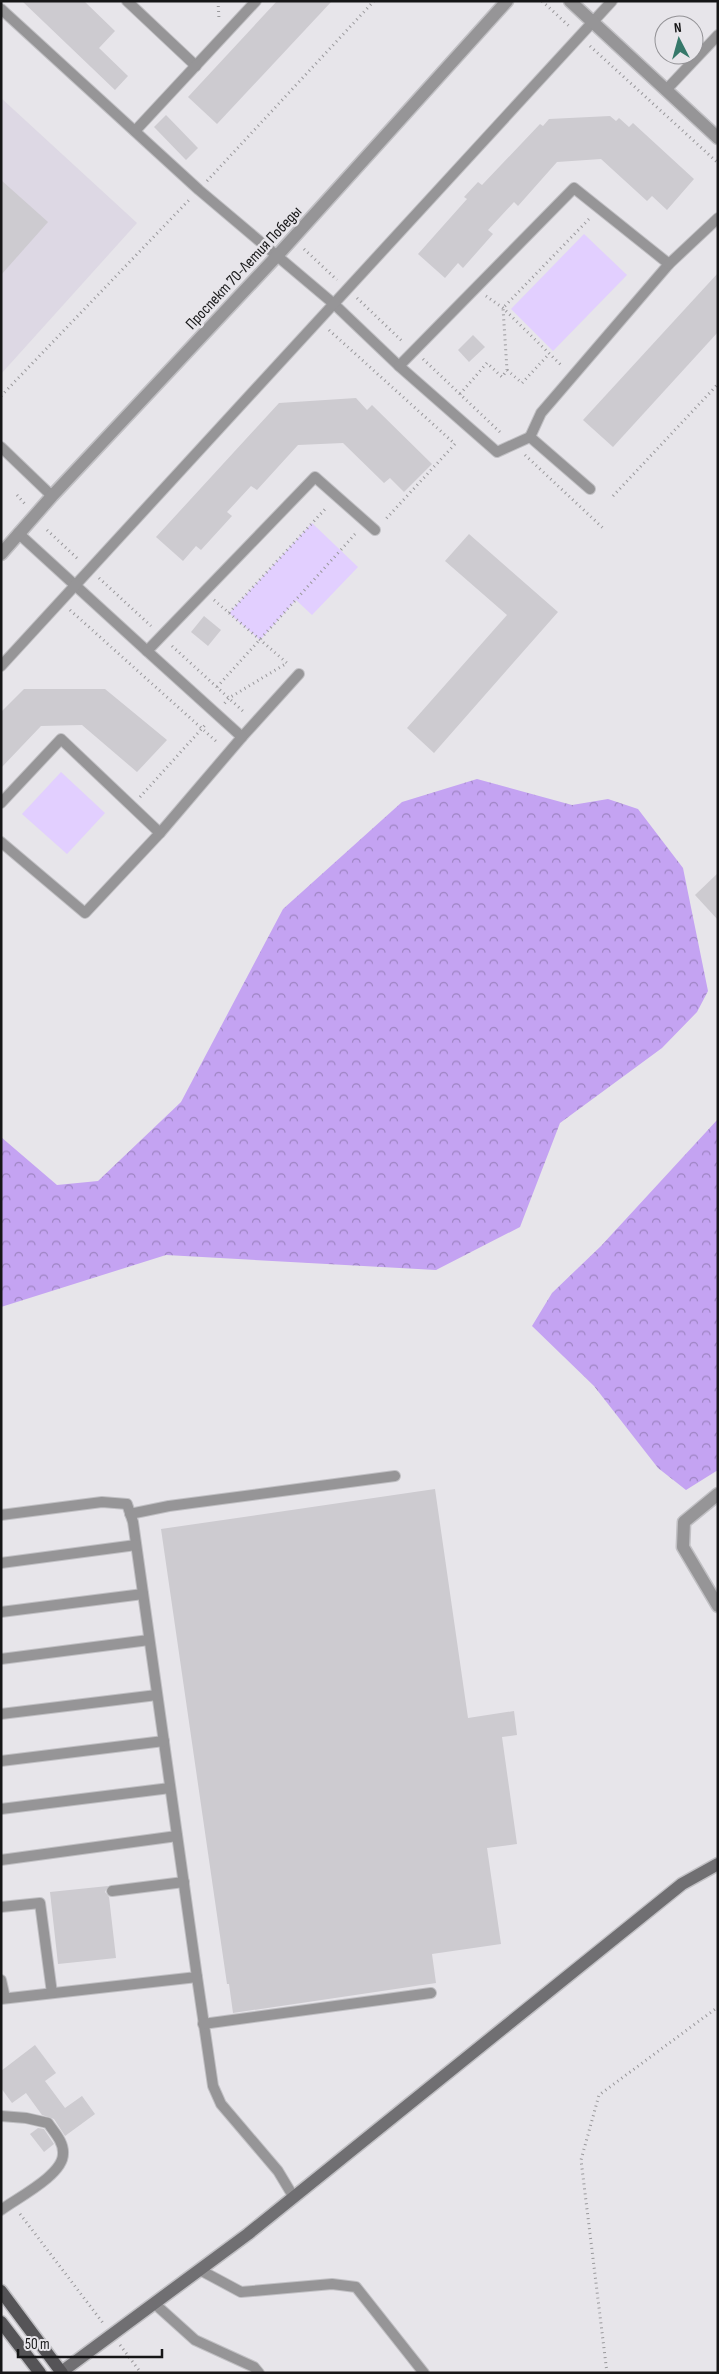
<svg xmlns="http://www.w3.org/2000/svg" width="719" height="2374" font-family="'Sofia Sans Condensed',sans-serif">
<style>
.built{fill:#ddd8e4}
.green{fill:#e2cfff}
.forest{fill:url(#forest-crowns)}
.building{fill:#cdcbd0}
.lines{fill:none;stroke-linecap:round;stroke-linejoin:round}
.lane-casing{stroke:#c1c0c4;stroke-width:12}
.street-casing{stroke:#c1c0c4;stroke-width:15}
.secondary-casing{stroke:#c1c0c4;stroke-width:15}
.primary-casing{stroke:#c1c0c4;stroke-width:15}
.path{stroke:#99989b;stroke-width:3;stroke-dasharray:1 4;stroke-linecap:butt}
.lane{stroke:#969597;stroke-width:10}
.street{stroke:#969597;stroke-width:12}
.secondary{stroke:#706f72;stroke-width:12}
.primary{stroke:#555457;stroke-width:12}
.labels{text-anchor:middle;stroke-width:5;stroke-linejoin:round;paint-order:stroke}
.street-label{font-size:16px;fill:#161617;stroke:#e7e5ea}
</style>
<defs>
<pattern id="forest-crowns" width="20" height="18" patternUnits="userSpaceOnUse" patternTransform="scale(1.25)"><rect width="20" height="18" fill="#c4a3f2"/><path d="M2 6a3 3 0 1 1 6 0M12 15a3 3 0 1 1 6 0" fill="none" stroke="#9e84c3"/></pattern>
</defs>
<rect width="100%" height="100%" fill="#e7e5ea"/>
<path class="built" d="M1 98 137 223 1 374Z"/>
<g class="green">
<path d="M584 234 627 275 553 351 511 309Z"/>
<path d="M312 523 358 567 312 615 296 600 260 640 229 613Z"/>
<path d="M61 772 105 813 67 854 22 814Z"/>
</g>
<g class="forest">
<path d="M477 779 572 805 608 799 638 809 683 868 708 991 697 1012 662 1048 560 1123 520 1227 436 1270 166 1255 1 1307V1137L57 1185 98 1181 181 1102 283 909 402 802Z"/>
<path d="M718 1119V1470L686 1490 658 1468 594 1386 532 1326 552 1293 601 1246Z"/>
</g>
<g class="building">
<path d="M22 1H84L115 31 99 48 128 76 115 90Z"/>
<path d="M277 1H332L217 124 188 97Z"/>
<path d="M166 115 198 148 186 160 154 127Z"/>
<path d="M610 116 616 121 619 118 629 127 633 123 694 179 667 210 652 196 647 201 601 159 557 162 518 206 514 202 488 230 493 234 463 268 458 263 445 278 418 254 467 199 464 197 478 182 482 185 540 124 543 126 549 119Z"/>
<path d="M1 180 48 222 1 275Z"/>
<path d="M718 273V332L613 447 583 420Z"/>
<path d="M473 335 485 347 469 362 458 350Z"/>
<path d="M356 398 367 410 372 405 432 464 404 492 390 478 384 483 343 443 298 445 257 490 251 486 227 512 232 516 201 550 196 546 183 561 156 537 279 403Z"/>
<path d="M469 534 558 612 434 753 407 728 507 615 445 561Z"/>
<path d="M204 616 221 630 208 646 191 632Z"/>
<path d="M24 689H105L167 740 137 772 82 725 41 726 1 768V712Z"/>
<path d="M718 873V920L695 895Z"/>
<path d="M435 1489 468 1718 514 1711 517 1735 502 1737 517 1844 487 1848 501 1944 432 1954 436 1983 233 2013 229 1984H227L161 1529Z"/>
<path d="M108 1886 105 1892 109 1897 116 1958 58 1964 50 1892Z"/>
<path d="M35 2045 56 2073 45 2081 65 2108 82 2096 95 2114 65 2136 54 2119 42 2115 26 2093 12 2103 1 2088V2071Z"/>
<path d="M38 2128 44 2129 54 2144 44 2152 30 2134Z"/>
</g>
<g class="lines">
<g class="lane-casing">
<g id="lane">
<path d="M127 1 196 66"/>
<path d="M1 9 199 190 334 304 399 366 574 188 669 264 541 413 530 437 590 489"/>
<path d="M666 90 718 35"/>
<path d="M135 131 256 1"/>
<path d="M669 264 718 218"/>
<path d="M399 366 497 452 530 437"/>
<path d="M1 447 52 496"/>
<path d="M18 533 147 651 315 477 375 530"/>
<path d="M1 666 612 1"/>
<path d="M242 737 299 674"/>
<path d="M1 803 61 739 160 833 242 737 147 651"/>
<path d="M1 842 85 913 160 833"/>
<path d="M130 1514 169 1506 395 1476"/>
<path d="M1 1515 102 1502 127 1504 133 1522 197 1977 1 1999"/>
<path d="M1 1563 136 1545"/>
<path d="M1 1612 143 1594"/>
<path d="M1 1659 149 1640"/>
<path d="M1 1714 157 1695"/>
<path d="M1 1761 164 1741"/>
<path d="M1 1809 170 1788"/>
<path d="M1 1860 177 1836"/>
<path d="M112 1891 184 1882"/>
<path d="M1 1907 40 1903 52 1993"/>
<path d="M197 1977 213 2086 221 2104 278 2171 293 2196"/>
<path d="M1 1980 5 1998"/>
<path d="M203 2024 431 1993"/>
<path d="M1 2116 26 2118 48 2123C54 2132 64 2142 63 2154 63 2175 17 2198 1 2210"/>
<path d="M200 2270 241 2292 332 2284 356 2287 424 2373"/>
<path d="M155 2304 195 2340 254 2367 259 2373"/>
</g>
</g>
<g class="street-casing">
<g id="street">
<path d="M570 1 718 138"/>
<path d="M1 554 52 496 276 257 507 1"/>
<path d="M718 1494 684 1522 683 1547 718 1606"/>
</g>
</g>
<g class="secondary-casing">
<path id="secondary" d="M60 2373 248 2234 682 1884 718 1864"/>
</g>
<g class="primary-casing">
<g id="primary">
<path d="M1 2291 62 2373"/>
<path d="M1 2322 40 2373"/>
</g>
</g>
<g class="path">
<path d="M218 1 219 19"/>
<path d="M542 1 569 26"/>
<path d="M590 46 718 163"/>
<path d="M207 181 374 1"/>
<path d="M304 249 337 280"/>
<path d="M486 296 503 308 562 366"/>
<path d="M357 298 403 342"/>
<path d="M329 330 455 444 384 521"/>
<path d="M423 359 502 434"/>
<path d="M507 370 522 383 549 354"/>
<path d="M460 394 487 363 502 377 507 370 503 308 589 219"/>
<path d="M1 396 189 200"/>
<path d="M525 455 604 529"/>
<path d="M17 495 25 504"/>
<path d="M613 496 718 384"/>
<path d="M47 530 79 560"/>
<path d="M99 578 151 626"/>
<path d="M214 600 287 663 229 698 224 704"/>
<path d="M70 610 218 743"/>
<path d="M229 613 327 507"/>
<path d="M172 646 245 713"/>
<path d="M217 687 357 532"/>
<path d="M140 797 207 723"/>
<path d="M20 2214 103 2323"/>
<path d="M120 2345 141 2373"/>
<path d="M607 2373 581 2160 599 2095 718 2007"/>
</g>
<use href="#lane" class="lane"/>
<use href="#street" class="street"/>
<use href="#secondary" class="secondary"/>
<use href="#primary" class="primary"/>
</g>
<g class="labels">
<g class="street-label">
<text transform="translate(243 267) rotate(-47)" y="6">Проспект 70-Летия Победы</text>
</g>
</g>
<rect width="719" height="2374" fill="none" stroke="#161617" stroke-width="5"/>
<g transform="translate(679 40) rotate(354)"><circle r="24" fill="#e7e5ea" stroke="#939296"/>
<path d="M0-4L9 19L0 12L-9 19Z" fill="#36786a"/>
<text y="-8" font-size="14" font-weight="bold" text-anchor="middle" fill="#161617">N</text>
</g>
<path d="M18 2349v8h144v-8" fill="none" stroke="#161617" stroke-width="2.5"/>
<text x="25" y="2349" font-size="15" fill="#161617" stroke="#e7e5ea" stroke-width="4" paint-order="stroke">50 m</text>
</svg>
